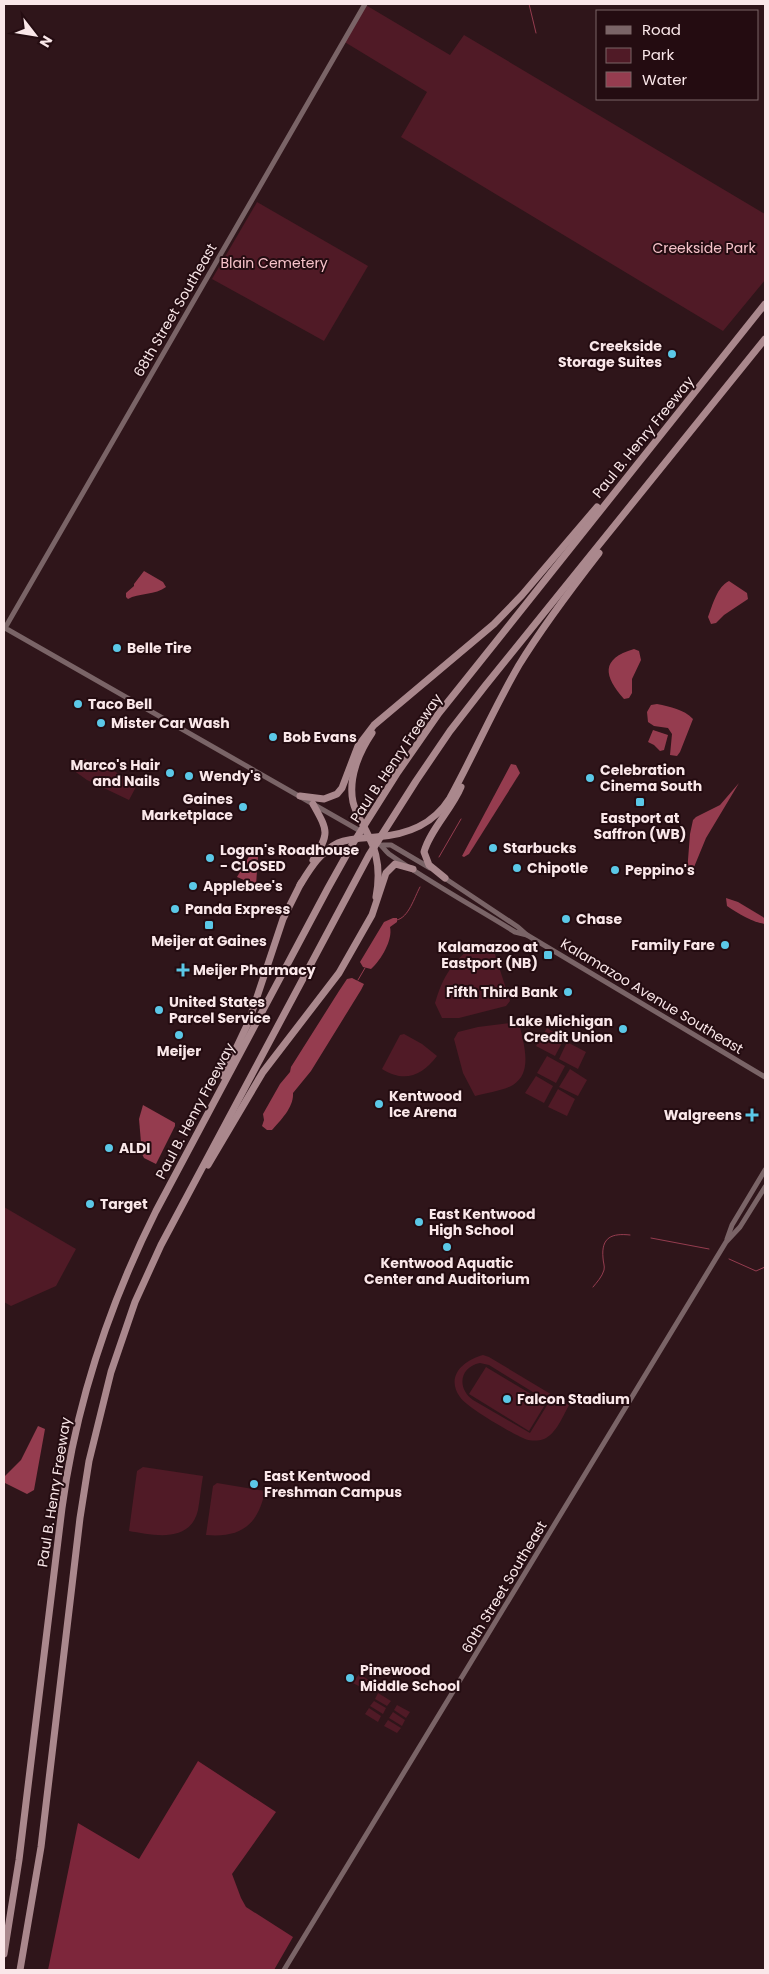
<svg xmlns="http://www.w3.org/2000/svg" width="769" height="1974" font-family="Poppins,sans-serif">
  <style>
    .green { fill: #501a26; fill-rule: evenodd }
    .forest { fill: #7d263b }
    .water { fill: #953c4f }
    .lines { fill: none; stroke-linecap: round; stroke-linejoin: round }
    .stream { stroke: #953c4f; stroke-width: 1 }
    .secondary { stroke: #7a6467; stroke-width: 5 }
    .motorway { stroke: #aa888d; stroke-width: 7 }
    .poi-dot { fill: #5bc8e7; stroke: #240c11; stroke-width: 2 }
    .labels { text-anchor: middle; stroke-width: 4; stroke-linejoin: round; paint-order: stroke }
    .park-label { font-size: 14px; fill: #f7c3ca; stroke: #240c11 }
    .street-label { font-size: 14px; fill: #fae7e9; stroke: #240c11 }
    .poi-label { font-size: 14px; font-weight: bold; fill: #fae7e9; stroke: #240c11; text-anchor: start }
  </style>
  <rect width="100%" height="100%" fill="#2f151a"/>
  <g class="green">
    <path d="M 364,4 L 450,55 L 464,35 L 765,214 L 765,280 L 723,331 L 401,137 L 427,92 L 343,41 Z"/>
    <path d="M 257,202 L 368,266 L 324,341 L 212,279 Z"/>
    <path d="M 85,759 L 103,770 L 106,766 L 137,785 L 129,800 L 87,780 L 73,770 Z"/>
    <path d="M 475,944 L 492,945 L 510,1001 L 506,1006 L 459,1018 L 442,1018 L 435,1003 C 443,975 453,962 475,944 Z"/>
    <path d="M 519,1022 C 523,1042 534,1072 513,1085 C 503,1091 486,1093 475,1096 L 463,1073 L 454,1039 L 458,1032 L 478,1027 Z"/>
    <path d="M 547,1028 L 564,1039 L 555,1056 L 536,1046 Z"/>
    <path d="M 404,1034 L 422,1044 L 437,1056 C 422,1076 404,1083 382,1069 L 400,1035 Z"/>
    <path d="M 567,1042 L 586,1052 L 578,1069 L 559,1059 Z"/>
    <path d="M 547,1056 L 565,1066 L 556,1083 L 537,1073 Z"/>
    <path d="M 570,1069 L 587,1080 L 578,1096 L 559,1087 Z"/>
    <path d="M 536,1076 L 553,1086 L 544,1103 L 525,1093 Z"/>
    <path d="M 558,1089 L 575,1099 L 567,1116 L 548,1107 Z"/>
    <path d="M 4,1207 L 76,1249 L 56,1286 L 11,1306 L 4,1302 Z"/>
    <path d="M 483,1355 L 489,1357 L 569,1405 C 563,1416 556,1434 544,1439 C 538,1441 531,1441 525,1439 C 513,1434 466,1407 460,1397 C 445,1376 464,1360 483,1355 ZM 480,1363 L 489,1365 L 549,1402 L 530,1433 L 473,1400 C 457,1389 459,1367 480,1363 Z"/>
    <path d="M 486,1367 L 546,1403 L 529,1431 L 469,1394 Z"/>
    <path d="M 143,1467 L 203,1476 C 201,1487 200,1499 198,1510 C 190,1544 153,1535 129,1531 L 137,1471 Z"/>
    <path d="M 217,1483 L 265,1491 C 258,1525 241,1538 206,1535 L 213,1486 Z"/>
    <path d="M 359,1674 L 374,1683 L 368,1691 L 353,1683 Z"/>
    <path d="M 378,1693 L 391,1701 L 387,1706 L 375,1699 Z"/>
    <path d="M 374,1701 L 386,1708 L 383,1714 L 370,1706 Z"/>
    <path d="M 397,1705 L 410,1712 L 406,1718 L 394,1710 Z"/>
    <path d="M 369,1708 L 381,1716 L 378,1722 L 365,1714 Z"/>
    <path d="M 393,1712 L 405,1720 L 402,1726 L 389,1718 Z"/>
    <path d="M 388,1720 L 401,1728 L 397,1733 L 384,1726 Z"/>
  </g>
  <path class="forest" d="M 198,1761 L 276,1812 L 232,1874 L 241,1898 L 246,1907 L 293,1937 L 274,1970 L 48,1970 L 78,1823 L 139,1859 Z"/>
  <g class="water">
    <path d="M 144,571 L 163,582 L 166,587 C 156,595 138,593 128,599 L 126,597 L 126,593 L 134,586 L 134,584 Z"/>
    <path d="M 729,581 L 747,593 L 748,599 L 724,615 L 716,623 L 711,624 L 708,617 C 713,604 717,587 729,581 Z"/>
    <path d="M 634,649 L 639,651 L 641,660 L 632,679 L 632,693 L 629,698 L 624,699 C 604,676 600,659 634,649 Z"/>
    <path d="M 657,704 C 671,707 683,709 693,719 L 680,752 L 677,756 L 670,755 L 672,734 L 668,728 L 654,726 L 648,722 L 647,712 L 651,705 Z"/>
    <path d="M 653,730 L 668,735 L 664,750 L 660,751 L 654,745 L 648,742 Z"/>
    <path d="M 511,764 L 516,765 L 520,773 L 469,854 L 464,857 L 462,856 Z"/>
    <path d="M 739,783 L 706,838 L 692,872 L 687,873 L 690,834 L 693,820 L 696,817 L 720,805 Z"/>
    <path d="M 251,853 L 258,857 L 256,885 L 237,877 Z"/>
    <path d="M 726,898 L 738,902 L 763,917 L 765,919 L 765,924 C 752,922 739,914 727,906 Z"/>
    <path d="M 393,918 L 397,918 L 397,922 L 390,927 C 393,940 381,960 371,969 L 363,967 L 360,962 L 384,922 Z"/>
    <path d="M 352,978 L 364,984 L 361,990 L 311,1071 L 293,1093 C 294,1107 281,1120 272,1130 L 267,1130 L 262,1126 L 264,1120 L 263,1114 L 280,1084 L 290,1072 L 291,1067 L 339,991 L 347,979 Z"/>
    <path d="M 143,1105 L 175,1123 L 175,1126 L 156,1164 L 144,1158 L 142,1154 L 139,1119 Z"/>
    <path d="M 38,1426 L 45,1429 L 34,1490 L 27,1494 L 5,1483 L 5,1476 L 21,1460 Z"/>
  </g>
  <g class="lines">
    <g class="stream">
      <path d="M 529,4 L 536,33"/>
      <path d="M 439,857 L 461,819"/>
      <path d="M 397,920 C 409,917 414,898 420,887"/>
      <path d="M 358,980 L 365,968"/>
      <path d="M 651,1238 L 709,1249"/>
      <path d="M 729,1259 L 756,1271 L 765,1267"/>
      <path d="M 593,1287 C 597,1282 602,1277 604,1270 C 605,1266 603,1262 603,1258 C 601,1237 612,1233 630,1235"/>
    </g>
    <g class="secondary">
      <path d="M 362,832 L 5,628 L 365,4"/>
      <path d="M 376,841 C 382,845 384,850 389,854 C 429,882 473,906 515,932 L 527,935"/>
      <path d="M 383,845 L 391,845 L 430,868"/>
      <path d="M 443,877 L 518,927 L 527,935 L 765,1077"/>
      <path d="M 727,1239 L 732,1225 L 765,1170"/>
      <path d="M 284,1970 L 726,1242 L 740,1227 L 765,1187"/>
    </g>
    <g class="motorway">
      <path d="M 372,733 C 359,752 348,778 353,802 C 356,815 364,825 369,837 C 379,856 380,876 376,897"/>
      <path d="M 300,796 L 324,799 L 337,794 L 342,788 L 358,746 L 374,725 L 494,624 L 522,595 L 597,507"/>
      <path d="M 313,860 C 330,833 328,831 313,804"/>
      <path d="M 445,878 L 429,865 L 424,852 C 430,830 452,809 461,787"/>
      <path d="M 300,885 C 310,869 320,852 338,843 C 349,838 363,838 376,837 C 407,835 433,825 450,798 C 474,754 494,708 519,665 C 543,626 571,589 599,553"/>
      <path d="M 223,1076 L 249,1021 L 283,919 L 301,883"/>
      <path d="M 208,1165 L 263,1072 L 339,973 L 372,915 L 386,873 L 395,864 L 413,869"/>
      <path d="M 4,1954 L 19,1860 L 62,1508 C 76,1403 109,1305 156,1211 L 328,888 L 352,845 L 398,772 L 439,713 L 475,668 L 765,304"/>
      <path d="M 20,1970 L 41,1847 L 80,1518 L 89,1461 L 111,1372 L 135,1302 L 161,1245 L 369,855 L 416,781 L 450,731 L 485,686 L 765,339"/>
    </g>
  </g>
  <g class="poi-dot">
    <circle cx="672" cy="354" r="5"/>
    <circle cx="117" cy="648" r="5"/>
    <circle cx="78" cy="704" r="5"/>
    <circle cx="101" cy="723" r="5"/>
    <circle cx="273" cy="737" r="5"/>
    <circle cx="170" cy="773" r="5"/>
    <circle cx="189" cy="776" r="5"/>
    <circle cx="590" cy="778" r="5"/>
    <rect x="635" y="797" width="10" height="10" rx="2.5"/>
    <circle cx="243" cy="807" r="5"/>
    <circle cx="493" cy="848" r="5"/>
    <circle cx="210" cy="858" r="5"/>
    <circle cx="517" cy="868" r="5"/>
    <circle cx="615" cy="870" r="5"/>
    <circle cx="193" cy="886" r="5"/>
    <circle cx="175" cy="909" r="5"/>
    <circle cx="566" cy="919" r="5"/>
    <rect x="204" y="920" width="10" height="10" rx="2.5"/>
    <circle cx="725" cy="945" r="5"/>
    <rect x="543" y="950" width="10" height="10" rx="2.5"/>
    <path d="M180.5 962.5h5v5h5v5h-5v5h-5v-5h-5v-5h5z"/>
    <circle cx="568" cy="992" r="5"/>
    <circle cx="159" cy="1010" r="5"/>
    <circle cx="623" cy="1029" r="5"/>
    <circle cx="179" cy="1035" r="5"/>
    <circle cx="379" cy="1104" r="5"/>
    <path d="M749.5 1107.5h5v5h5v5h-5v5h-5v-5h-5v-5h5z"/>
    <circle cx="109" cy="1148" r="5"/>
    <circle cx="90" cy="1204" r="5"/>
    <circle cx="419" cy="1222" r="5"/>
    <circle cx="447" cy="1247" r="5"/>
    <circle cx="507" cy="1399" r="5"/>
    <circle cx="254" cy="1484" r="5"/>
    <circle cx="350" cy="1678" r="5"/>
  </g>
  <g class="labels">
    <g class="park-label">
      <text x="704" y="253">Creekside Park</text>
      <text x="274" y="268">Blain Cemetery</text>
    </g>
    <g class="street-label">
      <text transform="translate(175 310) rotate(-60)" y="5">68th Street Southeast</text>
      <text transform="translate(643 437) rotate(-51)" y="5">Paul B. Henry Freeway</text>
      <text transform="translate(396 758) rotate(-56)" y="5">Paul B. Henry Freeway</text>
      <text transform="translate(652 996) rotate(31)" y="5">Kalamazoo Avenue Southeast</text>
      <text transform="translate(195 1111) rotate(-62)" y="5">Paul B. Henry Freeway</text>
      <text transform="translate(54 1492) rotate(-81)" y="5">Paul B. Henry Freeway</text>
      <text transform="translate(504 1587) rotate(-59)" y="5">60th Street Southeast</text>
    </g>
    <g class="poi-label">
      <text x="662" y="351" text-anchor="end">Creekside<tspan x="662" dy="16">Storage Suites</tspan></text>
      <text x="127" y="653">Belle Tire</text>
      <text x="88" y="709">Taco Bell</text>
      <text x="111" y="728">Mister Car Wash</text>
      <text x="283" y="742">Bob Evans</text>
      <text x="160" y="770" text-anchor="end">Marco's Hair<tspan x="160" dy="16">and Nails</tspan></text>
      <text x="600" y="775">Celebration<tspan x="600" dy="16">Cinema South</tspan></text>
      <text x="199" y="781">Wendy's</text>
      <text x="233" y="804" text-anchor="end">Gaines<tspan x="233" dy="16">Marketplace</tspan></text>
      <text x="640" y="823" text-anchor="middle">Eastport at<tspan x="640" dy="16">Saffron (WB)</tspan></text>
      <text x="503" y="853">Starbucks</text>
      <text x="220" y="855">Logan's Roadhouse<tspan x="220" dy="16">- CLOSED</tspan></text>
      <text x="527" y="873">Chipotle</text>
      <text x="625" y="875">Peppino's</text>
      <text x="203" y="891">Applebee's</text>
      <text x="185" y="914">Panda Express</text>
      <text x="576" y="924">Chase</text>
      <text x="209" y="946" text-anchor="middle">Meijer at Gaines</text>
      <text x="715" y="950" text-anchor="end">Family Fare</text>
      <text x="538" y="952" text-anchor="end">Kalamazoo at<tspan x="538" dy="16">Eastport (NB)</tspan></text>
      <text x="193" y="975">Meijer Pharmacy</text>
      <text x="558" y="997" text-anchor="end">Fifth Third Bank</text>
      <text x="169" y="1007">United States<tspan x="169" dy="16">Parcel Service</tspan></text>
      <text x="613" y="1026" text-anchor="end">Lake Michigan<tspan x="613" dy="16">Credit Union</tspan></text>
      <text x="179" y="1056" text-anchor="middle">Meijer</text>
      <text x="389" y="1101">Kentwood<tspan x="389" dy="16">Ice Arena</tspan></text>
      <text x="742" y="1120" text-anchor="end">Walgreens</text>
      <text x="119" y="1153">ALDI</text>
      <text x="100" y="1209">Target</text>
      <text x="429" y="1219">East Kentwood<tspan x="429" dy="16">High School</tspan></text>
      <text x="447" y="1268" text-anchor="middle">Kentwood Aquatic<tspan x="447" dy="16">Center and Auditorium</tspan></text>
      <text x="517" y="1404">Falcon Stadium</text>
      <text x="264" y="1481">East Kentwood<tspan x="264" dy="16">Freshman Campus</tspan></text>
      <text x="360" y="1675">Pinewood<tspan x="360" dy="16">Middle School</tspan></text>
    </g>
  </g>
  <rect width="769" height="1974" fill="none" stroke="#fae7e9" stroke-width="10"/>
  <rect x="596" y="10" width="162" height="90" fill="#240c11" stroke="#7a6467"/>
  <rect x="606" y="26" width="25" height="8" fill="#7a6467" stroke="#7a6467"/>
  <text x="642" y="35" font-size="15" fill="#fae7e9">Road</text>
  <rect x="606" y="48" width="25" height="15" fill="#501a26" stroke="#7a6467"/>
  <text x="642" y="60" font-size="15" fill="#fae7e9">Park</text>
  <rect x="606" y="72" width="25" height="15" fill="#953c4f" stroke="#7a6467"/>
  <text x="642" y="85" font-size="15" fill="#fae7e9">Water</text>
  <g transform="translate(35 35) rotate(121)" stroke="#240c11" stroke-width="4" paint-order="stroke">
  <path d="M0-4L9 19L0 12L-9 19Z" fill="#fae7e9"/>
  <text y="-8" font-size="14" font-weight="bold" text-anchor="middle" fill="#fae7e9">N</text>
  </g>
</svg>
